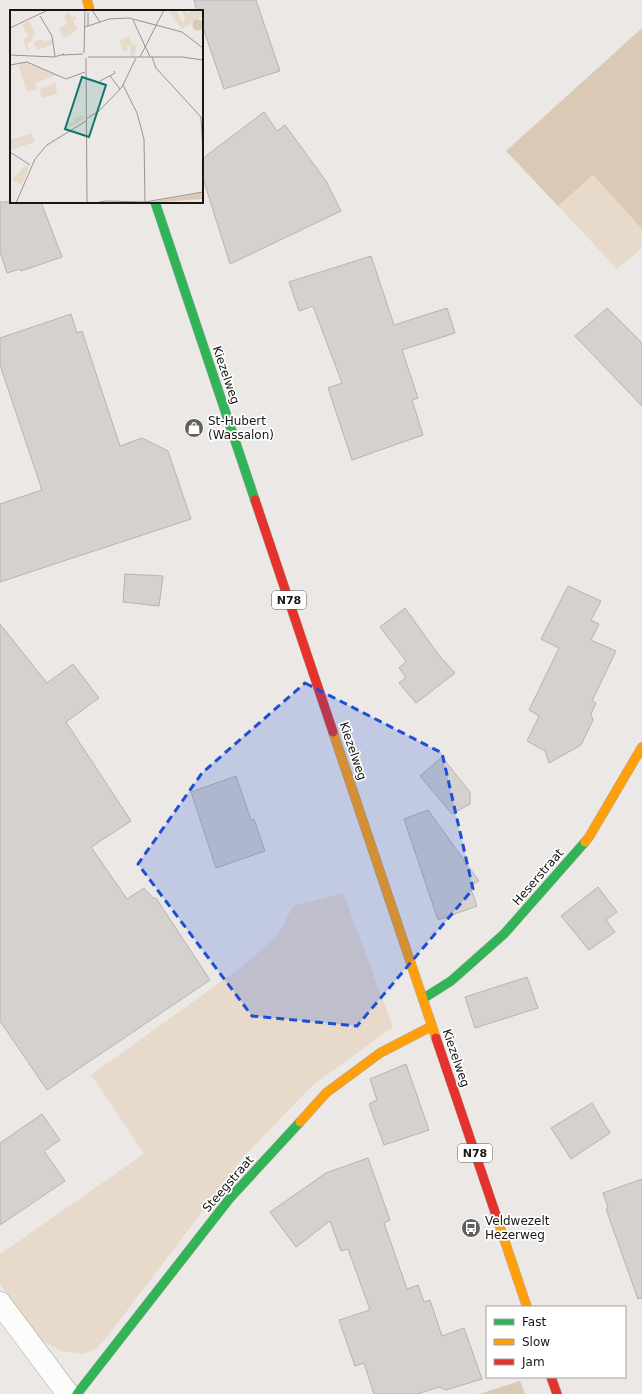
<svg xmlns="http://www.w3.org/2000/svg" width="642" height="1394" font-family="'DejaVu Sans',sans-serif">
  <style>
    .green { fill: #e7dacb }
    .forest { fill: #dacab5 }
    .building { fill: #d4d1cf; stroke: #b6b4b1 }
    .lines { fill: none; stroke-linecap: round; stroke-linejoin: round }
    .street-casing { stroke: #acaaa7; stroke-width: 23 }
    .fast-casing { stroke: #acaaa7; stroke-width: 10 }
    .slow-casing { stroke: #acaaa7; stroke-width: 10 }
    .jam-casing { stroke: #acaaa7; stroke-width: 10 }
    .street { stroke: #fcfcfb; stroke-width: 22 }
    .fast { stroke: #30b455; stroke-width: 9 }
    .slow { stroke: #ff9f0a; stroke-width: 9 }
    .jam { stroke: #e5322d; stroke-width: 9 }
    .marked { fill: #1d4ed8; fill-opacity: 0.2; stroke: #1d4ed8; stroke-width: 3; stroke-dasharray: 8 5; stroke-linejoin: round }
    .labels { text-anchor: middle; stroke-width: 3.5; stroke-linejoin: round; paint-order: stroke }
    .shield { fill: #fff; stroke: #5d5d5b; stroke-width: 1 }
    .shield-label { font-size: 11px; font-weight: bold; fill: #181715 }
    .street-label { font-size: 12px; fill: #181715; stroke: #fff }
    .poi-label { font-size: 12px; fill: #181715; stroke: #fff; text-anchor: start }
    .inset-road { fill: none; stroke: #979492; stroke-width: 1 }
    .view { fill: #0f766e; fill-opacity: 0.15; stroke: #0f766e; stroke-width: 2 }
    .inset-edge { fill: none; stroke: #181715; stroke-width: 2 }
  </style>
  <rect width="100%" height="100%" fill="#ebe8e5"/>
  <g class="green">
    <path d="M 593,175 L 642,229 L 642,248 L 617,269 L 558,206 Z"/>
    <path d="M 343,893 L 393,1027 L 313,1085 L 245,1155 L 107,1337 L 96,1349 L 83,1354 L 61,1351 L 39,1339 L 0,1284 L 0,1254 L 144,1154 L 91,1075 L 243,966 L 278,935 L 293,906 Z"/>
  </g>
  <g class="forest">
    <path d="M 642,28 L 642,229 L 593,175 L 558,206 L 506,151 Z"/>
    <path d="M 520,1381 L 525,1394 L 479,1394 Z"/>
  </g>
  <g class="building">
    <path d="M 194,0 L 256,0 L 280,71 L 224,89 L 202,25 L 202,11 L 197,11 Z"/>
    <path d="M 264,112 L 277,131 L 285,125 L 326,181 L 341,211 L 230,264 L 202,175 L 202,159 Z"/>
    <path d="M 0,202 L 41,202 L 62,257 L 21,271 L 20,269 L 7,273 L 0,252 Z"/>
    <path d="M 371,256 L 394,325 L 447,308 L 455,333 L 402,350 L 418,398 L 412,400 L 423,435 L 352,460 L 328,388 L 342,383 L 313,306 L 299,311 L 289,282 Z"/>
    <path d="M 607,308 L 642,343 L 642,406 L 575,336 Z"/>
    <path d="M 71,314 L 77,333 L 82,331 L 120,446 L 142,438 L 168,451 L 191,519 L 0,582 L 0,504 L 42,490 L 0,365 L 0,338 Z"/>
    <path d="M 125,574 L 163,576 L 159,606 L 123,602 Z"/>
    <path d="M 568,586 L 601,601 L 591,620 L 599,624 L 591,640 L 616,651 L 592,701 L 596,703 L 591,714 L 593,720 L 581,745 L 549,763 L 545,751 L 527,741 L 539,716 L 529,710 L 559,648 L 541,639 Z"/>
    <path d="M 405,608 L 438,654 L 455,673 L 416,703 L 399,683 L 406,677 L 399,668 L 406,661 L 380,627 Z"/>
    <path d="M 0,624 L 47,683 L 73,664 L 99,698 L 66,722 L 131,821 L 91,847 L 127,899 L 144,888 L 153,898 L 156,898 L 210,980 L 47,1090 L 0,1021 Z"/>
    <path d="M 442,757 L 470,792 L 470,804 L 452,814 L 420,776 Z"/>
    <path d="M 236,776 L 251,820 L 254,819 L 265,851 L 216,868 L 191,792 Z"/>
    <path d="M 428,810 L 479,881 L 470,886 L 477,906 L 438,920 L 404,819 Z"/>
    <path d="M 598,887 L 617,912 L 606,920 L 615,932 L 589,950 L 561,916 Z"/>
    <path d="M 527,977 L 538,1008 L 475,1028 L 465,997 Z"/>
    <path d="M 406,1064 L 429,1130 L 384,1145 L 369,1104 L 377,1100 L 370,1079 Z"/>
    <path d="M 592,1103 L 610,1133 L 571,1159 L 551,1128 Z"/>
    <path d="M 42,1114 L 60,1140 L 44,1151 L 65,1181 L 0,1225 L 0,1143 Z"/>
    <path d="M 368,1158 L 390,1220 L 384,1223 L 407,1289 L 418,1285 L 424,1302 L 430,1300 L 442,1336 L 464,1328 L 482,1379 L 446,1390 L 439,1387 L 417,1394 L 374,1394 L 364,1363 L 355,1366 L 339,1320 L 370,1310 L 348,1249 L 341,1251 L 330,1221 L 296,1247 L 270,1212 L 326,1173 Z"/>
    <path d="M 642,1179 L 642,1298 L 638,1299 L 606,1209 L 608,1208 L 603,1193 Z"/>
  </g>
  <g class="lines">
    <g class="street-casing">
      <path id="street" d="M 0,1303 L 68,1394"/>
    </g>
    <g class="fast-casing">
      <g id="fast">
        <path d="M 155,202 L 255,500"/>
        <path d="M 424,998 L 451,981 L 504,934 L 585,842"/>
        <path d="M 77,1394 L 230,1198 L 300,1122"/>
      </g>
    </g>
    <g class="slow-casing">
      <g id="slow">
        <path d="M 87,0 L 90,11"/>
        <path d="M 333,732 L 436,1038"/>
        <path d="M 585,842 L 589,837 L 642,747"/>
        <path d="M 300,1122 L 326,1093 L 380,1053 L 432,1026"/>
        <path d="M 497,1218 L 527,1307"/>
      </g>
    </g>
    <g class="jam-casing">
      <g id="jam">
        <path d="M 255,500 L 333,732"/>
        <path d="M 436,1038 L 497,1218"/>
        <path d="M 551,1377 L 557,1394"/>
      </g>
    </g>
    <use href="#street" class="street"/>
    <use href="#fast" class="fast"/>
    <use href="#slow" class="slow"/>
    <use href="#jam" class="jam"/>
  </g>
  <path class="marked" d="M 305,683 L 442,753 L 473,889 L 357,1026 L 252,1016 L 138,864 L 202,773 Z"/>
  <defs>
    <g id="shop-disc" transform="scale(1)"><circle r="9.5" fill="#62605e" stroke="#fff"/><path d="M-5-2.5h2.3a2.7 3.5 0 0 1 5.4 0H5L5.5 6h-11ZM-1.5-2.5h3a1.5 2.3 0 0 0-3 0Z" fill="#fff"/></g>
    <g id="bus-disc" transform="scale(1)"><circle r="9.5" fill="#62605e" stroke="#fff"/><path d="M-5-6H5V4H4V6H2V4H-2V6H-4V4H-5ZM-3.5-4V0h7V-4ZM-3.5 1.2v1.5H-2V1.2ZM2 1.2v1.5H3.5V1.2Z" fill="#fff"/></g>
  </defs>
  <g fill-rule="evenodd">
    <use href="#shop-disc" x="194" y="428"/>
    <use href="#bus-disc" x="471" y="1228"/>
  </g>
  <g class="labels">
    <g class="shield">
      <rect x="272" y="591" width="34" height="18" rx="3"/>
      <rect x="458" y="1144" width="34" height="18" rx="3"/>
    </g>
    <g class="shield-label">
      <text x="289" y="604">N78</text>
      <text x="475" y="1157">N78</text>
    </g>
    <g class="street-label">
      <text transform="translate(226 375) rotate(71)" y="4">Kiezelweg</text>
      <text transform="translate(353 751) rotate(71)" y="4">Kiezelweg</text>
      <text transform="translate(538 877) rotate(-49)" y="4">Heserstraat</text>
      <text transform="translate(456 1058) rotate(71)" y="4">Kiezelweg</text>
      <text transform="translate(228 1184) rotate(-49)" y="4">Steegstraat</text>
    </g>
    <g class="poi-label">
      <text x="208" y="425">St-Hubert<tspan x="208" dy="14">(Wassalon)</tspan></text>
      <text x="485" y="1225">Veldwezelt<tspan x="485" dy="14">Hezerweg</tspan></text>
    </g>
  </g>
  <g transform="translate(10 10)">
    <rect width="193" height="193" fill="#ebe8e5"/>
    <path d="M 166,0 L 173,13 L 175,7 L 171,0 L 176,0 L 178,4 L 181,0 L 193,0 L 193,6 L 172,19 L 159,2 ZM 58,2 L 62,8 L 65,6 L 67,9 L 63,11 L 68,20 L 54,28 L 49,19 L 57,14 L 54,8 ZM 20,11 L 25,25 L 22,26 L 23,30 L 17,33 L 19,42 L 17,42 L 13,29 L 18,27 L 12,14 ZM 119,26 L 122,34 L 127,35 L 124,47 L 121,47 L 120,35 L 117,36 L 118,40 L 114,42 L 109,31 ZM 32,29 L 34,32 L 42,29 L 43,34 L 27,40 L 24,32 ZM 8,53 L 17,53 L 47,65 L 25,73 L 27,79 L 17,82 ZM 46,73 L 47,84 L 32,88 L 29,79 ZM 74,105 L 74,110 L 57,118 L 56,114 L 63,112 L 63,108 ZM 22,123 L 25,132 L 0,140 L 0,130 ZM 17,154 L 19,157 L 12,175 L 2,170 L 0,172 Z" fill="#e7dacb"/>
    <path d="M182.5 15a5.5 5.5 0 1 1 11 0a5.5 5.5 0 1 1-11 0ZM 191,183 L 193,189 L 138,193 L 151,190 Z" fill="#dacab5"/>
    <path class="inset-road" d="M 82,0 L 90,12M 78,2 L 78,16M 30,6 L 42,26 L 45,46M 123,10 L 140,47M 75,17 L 99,9 L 119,8 L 172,22 L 193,38M 0,18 L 38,0M 74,43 L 75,0M 0,45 L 44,47 L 54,44M 52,45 L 73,44M 78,47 L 172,47 L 193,50M 130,47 L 154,0M 142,47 L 146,58 L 191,107 L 193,142M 76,48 L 77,193M 0,55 L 17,52 L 56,69 L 75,62M 100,66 L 110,79M 90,71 L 105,63 L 104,61M 113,75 L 127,103 L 134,129 L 135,192M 76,109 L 89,101 L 112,77 L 126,48M 0,142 L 20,155M 6,193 L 25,149 L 37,135 L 76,111M 85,193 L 96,191 L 135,192 L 193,182"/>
    <path class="view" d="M 72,67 L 96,75 L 79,127 L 55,119 Z"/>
    <rect width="193" height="193" class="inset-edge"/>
  </g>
  <rect x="486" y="1306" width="140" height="72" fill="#ffffff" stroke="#a3a2a1"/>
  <rect x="494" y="1319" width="20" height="6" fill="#30b455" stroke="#a3a2a1"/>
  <text x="522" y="1326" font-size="12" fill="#181715">Fast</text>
  <rect x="494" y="1339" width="20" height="6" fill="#ff9f0a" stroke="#a3a2a1"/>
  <text x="522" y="1346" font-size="12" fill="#181715">Slow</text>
  <rect x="494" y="1359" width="20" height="6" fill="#e5322d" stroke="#a3a2a1"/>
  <text x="522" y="1366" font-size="12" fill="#181715">Jam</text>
</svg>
